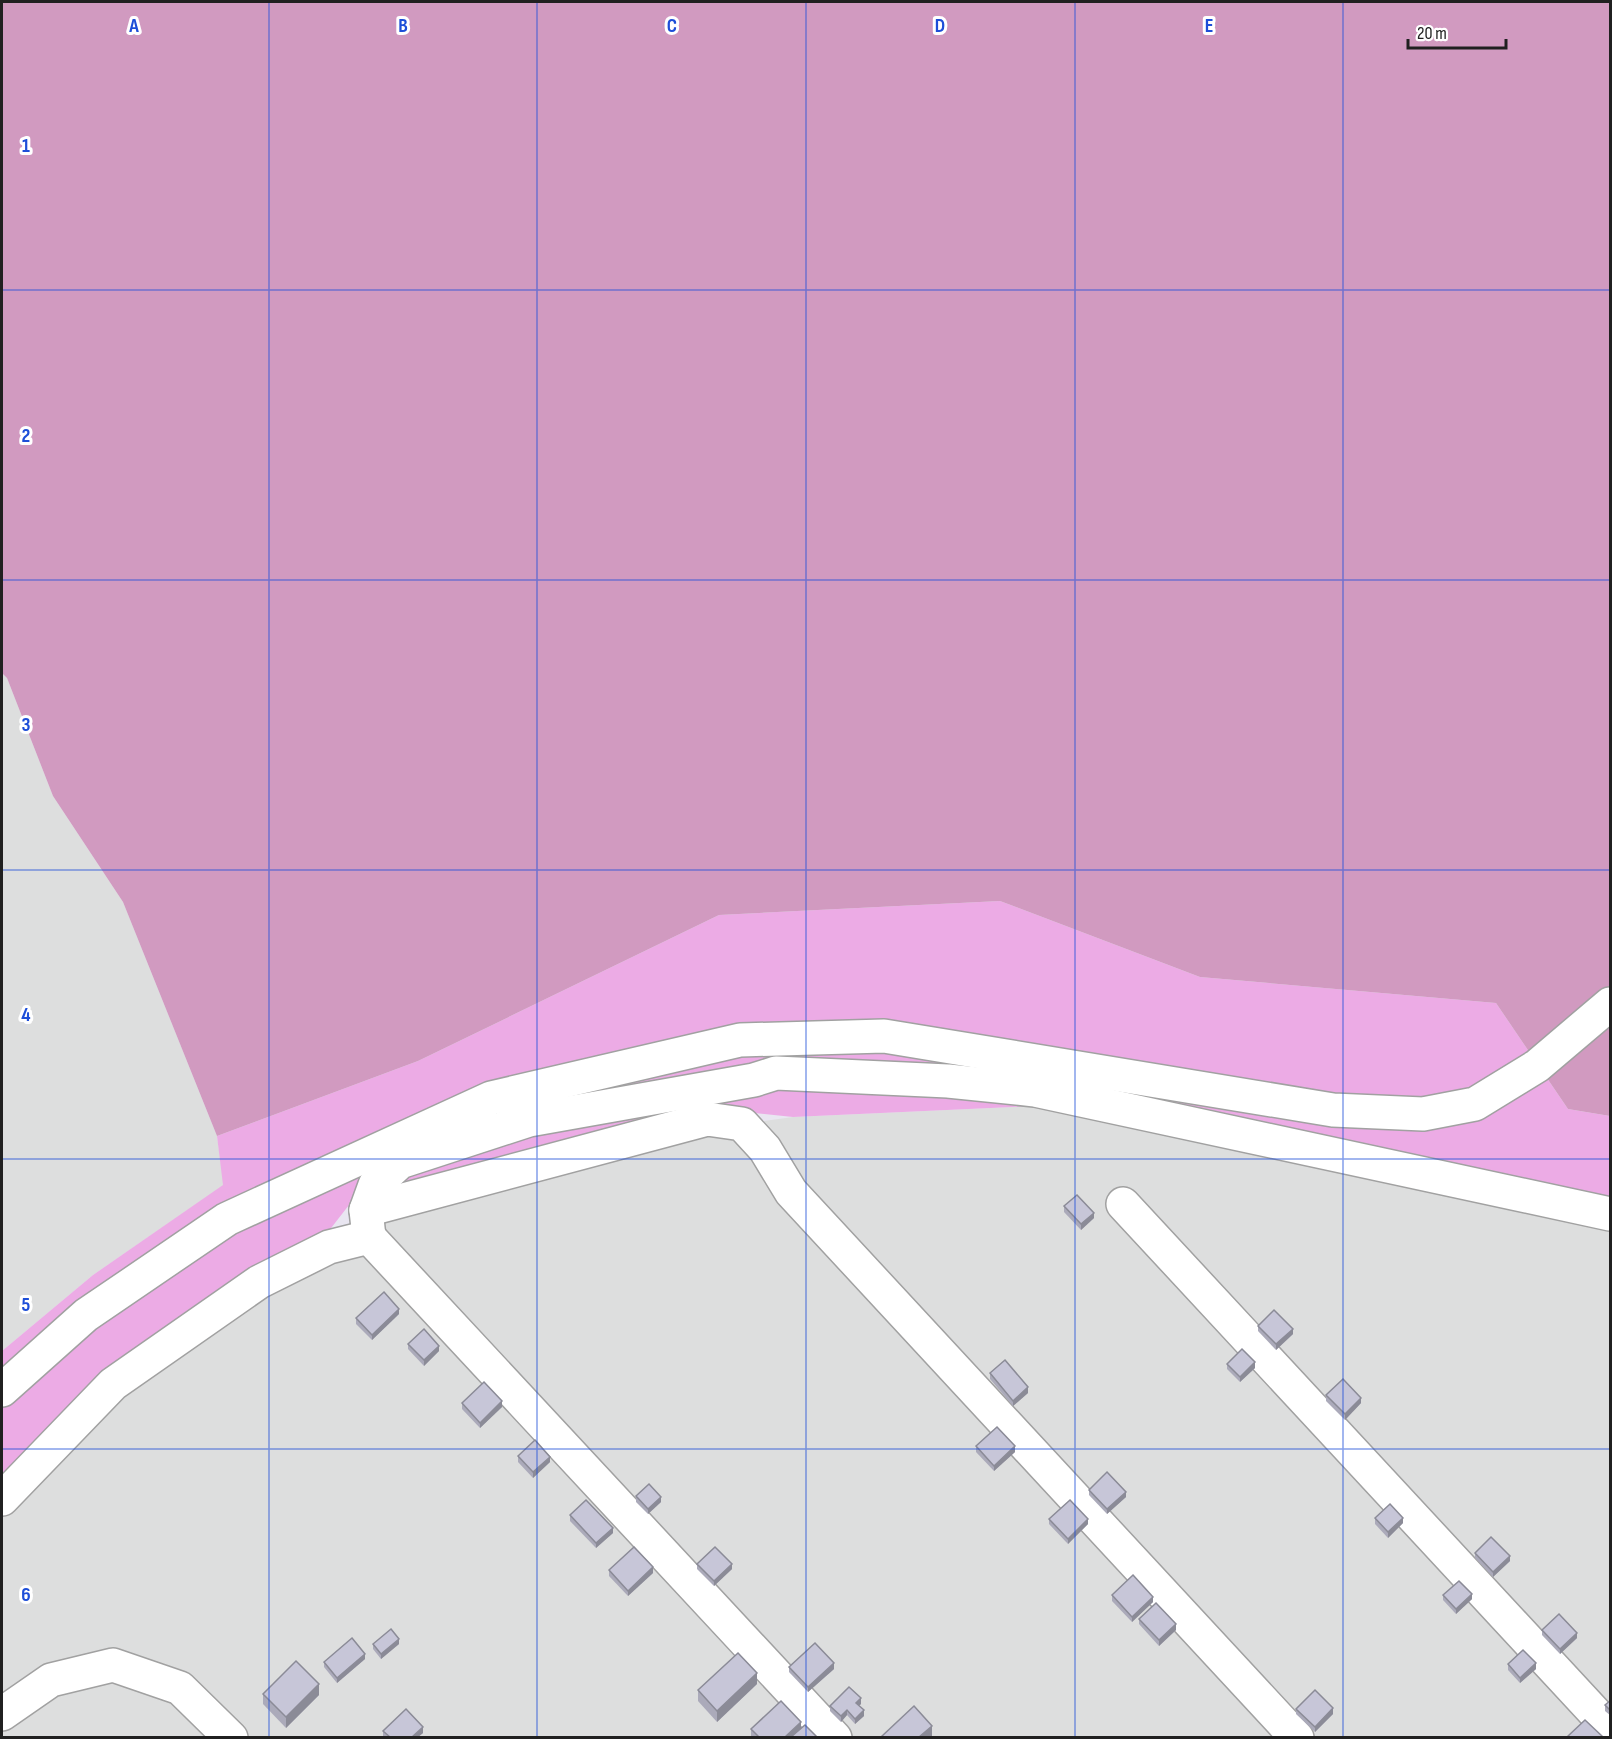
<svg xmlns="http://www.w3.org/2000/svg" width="1612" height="1739" font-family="'Sofia Sans Condensed',sans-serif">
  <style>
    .residential { fill: #dddede }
    .grass { fill: #ecabe5 }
    .forest { fill: #d19ac0 }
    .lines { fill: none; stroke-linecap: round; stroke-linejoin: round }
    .minor-casing { stroke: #a1a1a1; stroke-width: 36 }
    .minor { stroke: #fff; stroke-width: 33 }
    .wall { fill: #abaaba }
    .shaded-wall { fill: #8b8b97 }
    .building { fill: #c7c6d8; stroke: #8b8b97; stroke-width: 1.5 }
    .grid { fill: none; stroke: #1d4ed8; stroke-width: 1.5; stroke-opacity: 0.55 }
    .grid-label { font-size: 20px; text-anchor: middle; font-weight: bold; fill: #1d4ed8; stroke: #fff; stroke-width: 6; stroke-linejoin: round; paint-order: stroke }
  </style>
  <rect width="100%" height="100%" fill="#e9e6f1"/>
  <g class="residential">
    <path d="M 2,673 L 7,678 L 53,796 L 123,902 L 217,1136 L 224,1185 L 93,1275 L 2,1351 Z"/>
    <path d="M 1034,1106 L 1610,1223 L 1610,1737 L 2,1737 L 2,1511 L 120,1390 L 380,1219 L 703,1129 L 793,1117 Z"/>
  </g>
  <path class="grass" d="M 1000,901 L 1200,977 L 1496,1003 L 1568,1109 L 1610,1116 L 1610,1223 L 1034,1106 L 793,1117 L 707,1108 L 349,1205 L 328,1232 L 2,1478 L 2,1351 L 93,1275 L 223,1185 L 217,1136 L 418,1061 L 719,915 Z"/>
  <path class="forest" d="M 2,2 L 1610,2 L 1610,1116 L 1568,1109 L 1496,1003 L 1200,977 L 1000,901 L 719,915 L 418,1061 L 217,1136 L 123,902 L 53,796 L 7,678 L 2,673 Z"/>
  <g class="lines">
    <g class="minor-casing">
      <g id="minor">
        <path d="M 1123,1204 L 1610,1729"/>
        <path d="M 366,1210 L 707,1119 L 742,1124 L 765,1149 L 791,1192 L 1297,1738"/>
        <path d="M 369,1237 L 366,1210 L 375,1185 L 400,1162 L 529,1120 L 754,1080 L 776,1073 L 948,1081 L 1035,1090 L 1610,1214"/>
        <path d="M 2,1390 L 86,1315 L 227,1219 L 491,1098 L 740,1040 L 884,1036 L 1333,1110 L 1423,1114 L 1475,1104 L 1537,1066 L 1610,1004"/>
        <path d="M 2,1499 L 113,1384 L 259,1282 L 329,1247 L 369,1237 L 835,1738"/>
        <path d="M 2,1714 L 51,1680 L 113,1665 L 180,1688 L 231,1738"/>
      </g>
    </g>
    <use href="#minor" class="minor"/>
  </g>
  <g class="wall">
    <path d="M 1064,1206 L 1094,1218 L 1081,1230 L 1064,1212 Z"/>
    <path d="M 399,1314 L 372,1340 L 356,1324 L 356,1318 Z"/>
    <path d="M 1258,1326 L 1293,1334 L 1276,1350 L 1258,1331 Z"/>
    <path d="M 408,1344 L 439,1351 L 424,1366 L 408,1349 Z"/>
    <path d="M 1227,1364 L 1255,1368 L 1240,1382 L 1227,1369 Z"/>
    <path d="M 990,1373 L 1028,1393 L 1013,1406 L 990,1379 Z"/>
    <path d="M 1326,1395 L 1361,1403 L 1345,1420 L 1326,1401 Z"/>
    <path d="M 462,1403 L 502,1407 L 480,1428 L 462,1409 Z"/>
    <path d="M 976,1446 L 1015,1452 L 994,1471 L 976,1452 Z"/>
    <path d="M 518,1456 L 550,1462 L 533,1478 L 518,1462 Z"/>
    <path d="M 1089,1490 L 1126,1497 L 1107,1514 L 1089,1495 Z"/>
    <path d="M 636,1496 L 661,1502 L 648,1514 L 636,1502 Z"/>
    <path d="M 570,1515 L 613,1533 L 596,1548 L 570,1521 Z"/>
    <path d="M 1375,1518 L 1403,1523 L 1388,1538 L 1375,1524 Z"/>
    <path d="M 1049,1519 L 1088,1524 L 1068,1544 L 1049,1524 Z"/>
    <path d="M 1475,1553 L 1510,1561 L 1493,1577 L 1475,1558 Z"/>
    <path d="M 697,1564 L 732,1569 L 714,1586 L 697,1569 Z"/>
    <path d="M 609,1570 L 653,1573 L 628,1596 L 609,1576 Z"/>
    <path d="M 1112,1595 L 1153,1602 L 1132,1622 L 1112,1601 Z"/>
    <path d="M 1443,1595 L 1472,1599 L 1456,1614 L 1443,1600 Z"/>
    <path d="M 1139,1619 L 1176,1630 L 1159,1646 L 1139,1624 Z"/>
    <path d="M 1542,1630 L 1577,1638 L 1560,1654 L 1542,1635 Z"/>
    <path d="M 373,1644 L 399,1644 L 381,1659 L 373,1649 Z"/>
    <path d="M 365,1659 L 337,1683 L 324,1667 L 324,1662 Z"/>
    <path d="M 1508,1664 L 1536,1669 L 1520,1683 L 1508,1670 Z"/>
    <path d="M 789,1667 L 834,1669 L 808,1692 L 789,1672 Z"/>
    <path d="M 757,1684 L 717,1722 L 698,1701 L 698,1690 Z"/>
    <path d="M 263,1694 L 319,1695 L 286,1728 L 263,1704 Z"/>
    <path d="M 1611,1700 L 1611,1716 L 1605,1711 L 1605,1705 Z"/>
    <path d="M 861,1704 L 859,1706 L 864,1716 L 855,1724 L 847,1715 L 841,1722 L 830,1711 L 830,1706 Z"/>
    <path d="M 1296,1709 L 1333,1714 L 1315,1732 L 1296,1714 Z"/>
    <path d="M 801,1728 L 817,1737 L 751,1737 L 751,1729 Z"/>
    <path d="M 383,1731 L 423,1733 L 418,1737 L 384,1737 L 383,1736 Z"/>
  </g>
  <g class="shaded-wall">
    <path d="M 1094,1213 L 1094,1218 L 1081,1230 L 1081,1224 Z"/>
    <path d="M 399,1309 L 399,1314 L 372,1340 L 372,1335 Z"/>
    <path d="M 1293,1329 L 1293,1334 L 1276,1350 L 1276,1344 Z"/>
    <path d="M 439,1346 L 439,1351 L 424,1366 L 424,1360 Z"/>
    <path d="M 1255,1362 L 1255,1368 L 1240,1382 L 1240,1377 Z"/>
    <path d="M 1028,1387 L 1028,1393 L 1013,1406 L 1013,1401 Z"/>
    <path d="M 1361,1398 L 1361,1403 L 1345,1420 L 1345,1414 Z"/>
    <path d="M 502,1401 L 502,1407 L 480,1428 L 480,1423 Z"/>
    <path d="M 1015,1446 L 1015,1452 L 994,1471 L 994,1466 Z"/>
    <path d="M 550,1457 L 550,1462 L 533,1478 L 533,1472 Z"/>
    <path d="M 1126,1492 L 1126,1497 L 1107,1514 L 1107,1509 Z"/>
    <path d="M 661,1497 L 661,1502 L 648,1514 L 648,1509 Z"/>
    <path d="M 1403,1518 L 1403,1523 L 1388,1538 L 1388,1532 Z"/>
    <path d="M 1088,1519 L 1088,1524 L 1068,1544 L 1068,1539 Z"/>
    <path d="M 613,1528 L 613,1533 L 596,1548 L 596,1543 Z"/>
    <path d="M 1510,1556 L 1510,1561 L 1493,1577 L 1493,1572 Z"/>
    <path d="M 732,1564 L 732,1569 L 714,1586 L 714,1581 Z"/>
    <path d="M 653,1567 L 653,1573 L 628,1596 L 628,1591 Z"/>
    <path d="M 1472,1594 L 1472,1599 L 1456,1614 L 1456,1609 Z"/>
    <path d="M 1153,1597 L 1153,1602 L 1132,1622 L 1132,1617 Z"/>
    <path d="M 1176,1624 L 1176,1630 L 1159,1646 L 1159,1640 Z"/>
    <path d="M 1577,1633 L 1577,1638 L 1560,1654 L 1560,1649 Z"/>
    <path d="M 399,1639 L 399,1644 L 381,1659 L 381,1654 Z"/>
    <path d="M 365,1654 L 365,1659 L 337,1683 L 337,1678 Z"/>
    <path d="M 834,1663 L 834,1669 L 808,1692 L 808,1687 Z"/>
    <path d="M 1536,1663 L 1536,1669 L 1520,1683 L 1520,1678 Z"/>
    <path d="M 757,1673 L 757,1684 L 717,1722 L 717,1711 Z"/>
    <path d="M 319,1684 L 319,1695 L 286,1728 L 286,1717 Z"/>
    <path d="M 861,1698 L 861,1704 L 856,1708 L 856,1703 Z"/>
    <path d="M 1333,1708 L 1333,1714 L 1315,1732 L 1315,1727 Z"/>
    <path d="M 847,1710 L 847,1715 L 841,1722 L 841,1716 Z"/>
    <path d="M 864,1710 L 864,1716 L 855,1724 L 855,1719 Z"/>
    <path d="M 801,1722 L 801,1733 L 797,1737 L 785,1737 Z"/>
    <path d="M 932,1726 L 932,1736 L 931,1737 L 919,1737 Z"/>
    <path d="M 423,1727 L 423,1733 L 418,1737 L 412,1737 Z"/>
  </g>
  <g class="building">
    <path d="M 1077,1195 L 1094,1213 L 1081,1224 L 1064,1206 Z"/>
    <path d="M 384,1292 L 399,1309 L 372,1335 L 356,1318 Z"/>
    <path d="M 1274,1310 L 1293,1329 L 1276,1344 L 1258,1326 Z"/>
    <path d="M 424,1329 L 439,1346 L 424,1360 L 408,1344 Z"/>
    <path d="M 1242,1349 L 1255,1362 L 1240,1377 L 1227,1364 Z"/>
    <path d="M 1005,1360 L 1028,1387 L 1013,1401 L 990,1373 Z"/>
    <path d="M 1343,1379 L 1361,1398 L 1345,1414 L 1326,1395 Z"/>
    <path d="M 484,1382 L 502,1401 L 480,1423 L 462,1403 Z"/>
    <path d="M 997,1427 L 1015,1446 L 994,1466 L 976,1446 Z"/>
    <path d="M 535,1440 L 550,1457 L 533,1472 L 518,1456 Z"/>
    <path d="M 1107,1472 L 1126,1492 L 1107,1509 L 1089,1490 Z"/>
    <path d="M 649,1484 L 661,1497 L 648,1509 L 636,1496 Z"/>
    <path d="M 586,1500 L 613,1528 L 596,1543 L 570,1515 Z"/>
    <path d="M 1070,1500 L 1088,1519 L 1068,1539 L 1049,1519 Z"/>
    <path d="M 1390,1504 L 1403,1518 L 1388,1532 L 1375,1518 Z"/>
    <path d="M 1491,1537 L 1510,1556 L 1493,1572 L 1475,1553 Z"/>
    <path d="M 634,1547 L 653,1567 L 628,1591 L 609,1570 Z"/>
    <path d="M 715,1547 L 732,1564 L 714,1581 L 697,1564 Z"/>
    <path d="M 1133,1575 L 1153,1597 L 1132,1617 L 1112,1595 Z"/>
    <path d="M 1459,1581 L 1472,1594 L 1456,1609 L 1443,1595 Z"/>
    <path d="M 1156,1603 L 1176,1624 L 1159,1640 L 1139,1619 Z"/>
    <path d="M 1559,1614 L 1577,1633 L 1560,1649 L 1542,1630 Z"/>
    <path d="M 391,1629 L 399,1639 L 381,1654 L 373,1644 Z"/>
    <path d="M 352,1638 L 365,1654 L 337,1678 L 324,1662 Z"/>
    <path d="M 815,1643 L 834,1663 L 808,1687 L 789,1667 Z"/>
    <path d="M 1523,1650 L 1536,1663 L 1520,1678 L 1508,1664 Z"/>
    <path d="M 738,1653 L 757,1673 L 717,1711 L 698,1690 Z"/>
    <path d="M 296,1661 L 319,1684 L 286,1717 L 263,1694 Z"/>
    <path d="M 849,1687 L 861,1698 L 856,1703 L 864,1710 L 855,1719 L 847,1710 L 841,1716 L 830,1706 Z"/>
    <path d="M 1315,1690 L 1333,1708 L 1315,1727 L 1296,1709 Z"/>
    <path d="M 1611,1700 L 1611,1711 L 1605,1705 Z"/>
    <path d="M 781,1701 L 801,1722 L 785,1737 L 759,1737 L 751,1729 Z"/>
    <path d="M 914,1706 L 932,1726 L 919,1737 L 881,1737 Z"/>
    <path d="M 406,1709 L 423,1727 L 412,1737 L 390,1737 L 383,1731 Z"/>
    <path d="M 1585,1720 L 1603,1737 L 1570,1737 L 1568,1736 Z"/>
    <path d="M 805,1725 L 817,1737 L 791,1737 Z"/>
  </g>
  <path class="grid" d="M 269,2 L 269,1738M 537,2 L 537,1738M 806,2 L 806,1738M 1075,2 L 1075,1738M 1343,2 L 1343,1738M 2,290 L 1610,290M 2,580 L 1610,580M 2,870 L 1610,870M 2,1159 L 1610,1159M 2,1449 L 1610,1449"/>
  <g class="grid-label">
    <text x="134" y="32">A</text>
    <text x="403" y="32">B</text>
    <text x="672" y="32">C</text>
    <text x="940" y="32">D</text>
    <text x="1209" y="32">E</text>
    <text x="26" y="152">1</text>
    <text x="26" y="442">2</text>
    <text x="26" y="731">3</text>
    <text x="26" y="1021">4</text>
    <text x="26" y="1311">5</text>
    <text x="26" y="1601">6</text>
  </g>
  <rect width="1612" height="1739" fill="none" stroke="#202020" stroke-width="6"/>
  <path d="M1408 39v9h98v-9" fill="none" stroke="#202020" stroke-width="3"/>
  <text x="1417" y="39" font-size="18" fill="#202020" stroke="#ffffff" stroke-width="4.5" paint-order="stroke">20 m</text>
</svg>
